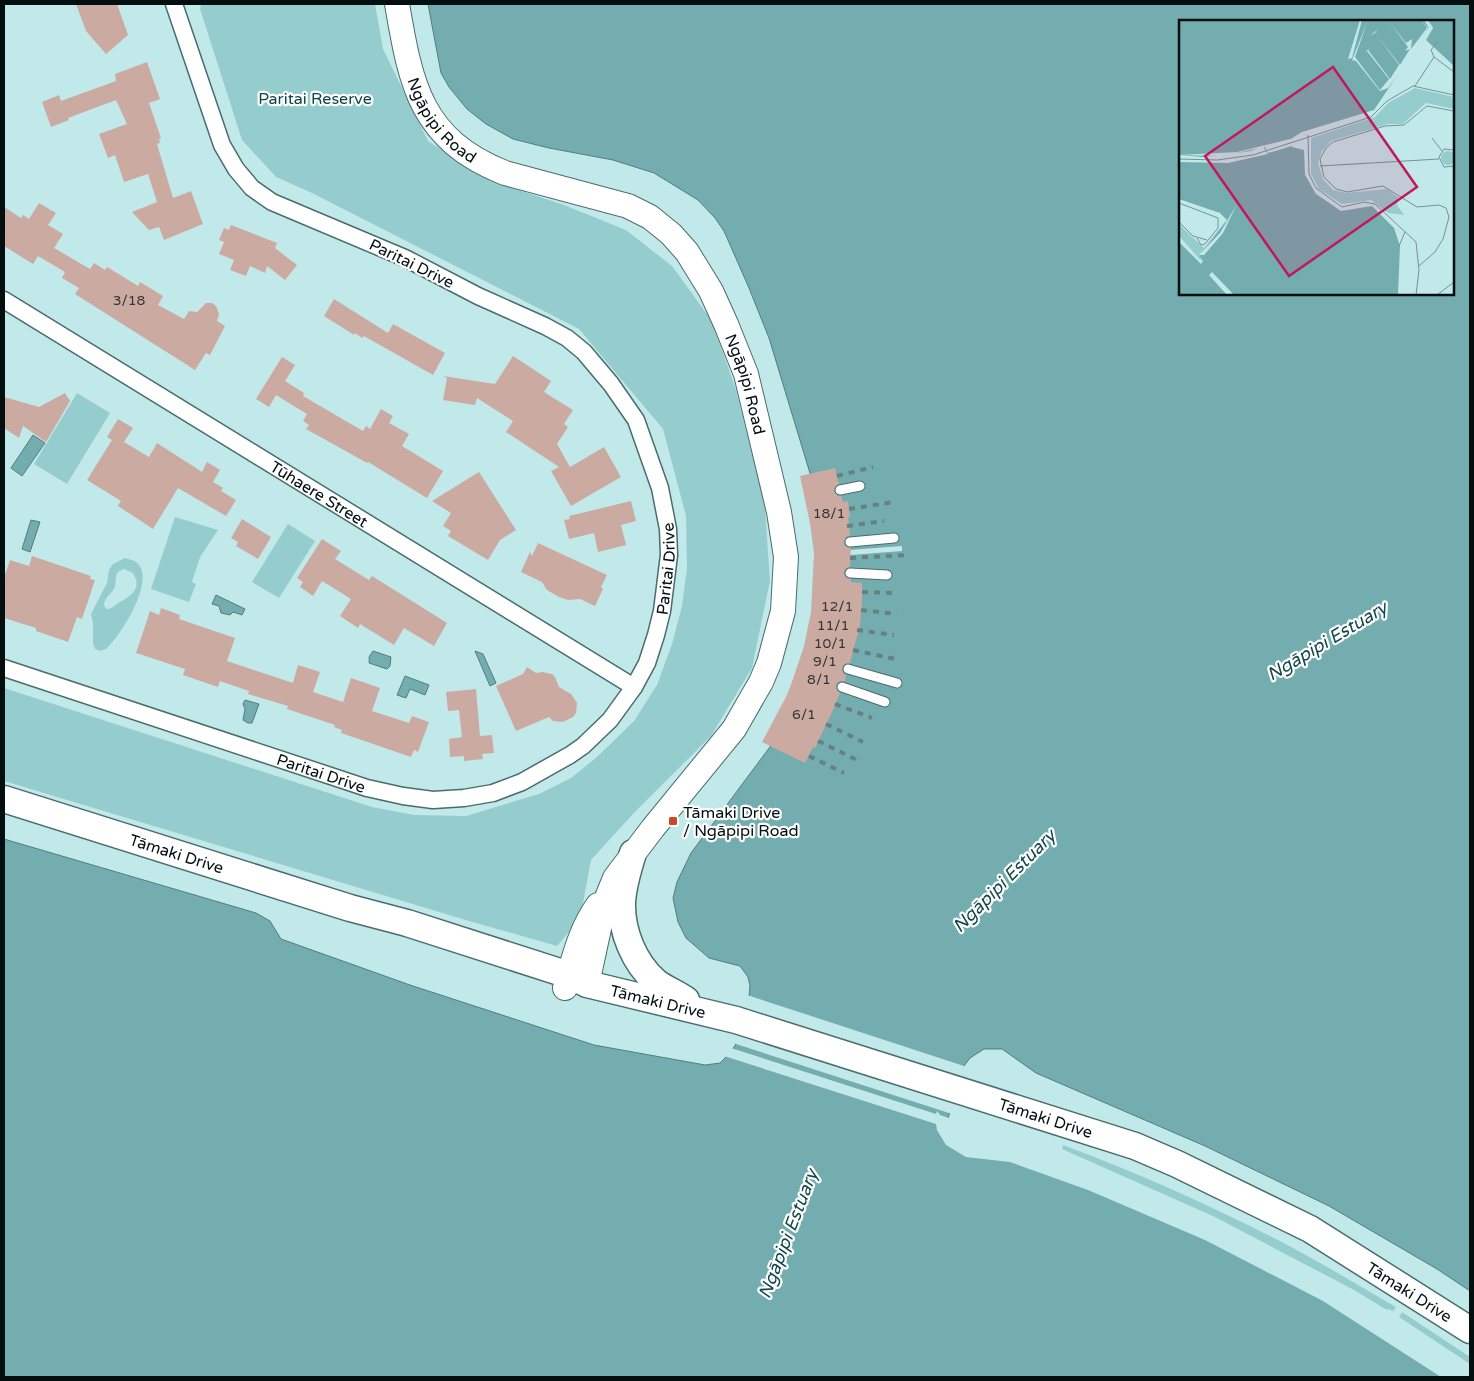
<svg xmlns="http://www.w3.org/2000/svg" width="1474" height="1381" font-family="'Varela Round',sans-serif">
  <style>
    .green { fill: #95cdcf; fill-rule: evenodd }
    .water { fill: #73adaf; stroke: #517e7f; fill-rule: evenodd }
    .pier { fill: #c2e9ea }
    .building { fill: #cbaaa2 }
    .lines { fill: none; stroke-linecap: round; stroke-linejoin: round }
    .service-casing { stroke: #496c6d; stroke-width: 11 }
    .minor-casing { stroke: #496c6d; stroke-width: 19 }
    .secondary-casing { stroke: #496c6d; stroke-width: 26 }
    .primary-casing { stroke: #496c6d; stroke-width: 29 }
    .service { stroke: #fff; stroke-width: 9 }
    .minor { stroke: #fff; stroke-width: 16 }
    .secondary { stroke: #fff; stroke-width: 24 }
    .primary { stroke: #fff; stroke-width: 26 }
    .rail { stroke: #678182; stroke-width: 4; stroke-dasharray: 6 6; stroke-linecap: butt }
    .poi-dot { fill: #ce4424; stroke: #fff; stroke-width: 2 }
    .labels { text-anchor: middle; stroke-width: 4.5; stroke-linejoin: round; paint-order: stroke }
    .number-label { font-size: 14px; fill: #353634 }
    .park-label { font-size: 16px; fill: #0e4446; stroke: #fff }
    .street-label { font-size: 16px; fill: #030f0f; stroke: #fff }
    .poi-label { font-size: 16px; fill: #030f0f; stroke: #fff; text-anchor: start }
    .water-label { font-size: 18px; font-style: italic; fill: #13484a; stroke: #fff }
    .inset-road { fill: none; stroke: #769292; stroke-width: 1 }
    .view { fill: #c2185b; fill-opacity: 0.15; stroke: #c2185b; stroke-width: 2.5 }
    .inset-edge { fill: none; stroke: #030f0f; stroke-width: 2.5 }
  </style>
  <rect width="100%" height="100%" fill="#c2e9ea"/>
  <g class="green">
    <path d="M 201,4 L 375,4 L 383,49 L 428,141 L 491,181 L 564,205 L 626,230 L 672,266 L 712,321 L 736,390 L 765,507 L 770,581 L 752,668 L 711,736 L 632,815 L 591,860 L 580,919 L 557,946 L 469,921 L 4,781 L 4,688 L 372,807 L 414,815 L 466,816 L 539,794 L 571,778 L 597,757 L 634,721 L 657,685 L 672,644 L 682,606 L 687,568 L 686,516 L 663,429 L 579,329 L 312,193 L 276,177 L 242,140 L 200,9 Z"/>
    <path d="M 77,393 L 110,413 L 67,484 L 34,464 Z"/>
    <path d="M 175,517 L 218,530 L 200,557 L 192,582 L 196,584 L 189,602 L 151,589 Z"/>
    <path d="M 288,524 L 315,541 L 279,598 L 252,582 Z"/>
    <path d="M 125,558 C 128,559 134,560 136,562 C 158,578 120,637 106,649 L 100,651 L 95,649 L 93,643 L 93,623 L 91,614 L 107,583 L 109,570 L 113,564 ZM 124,569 L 133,573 C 143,590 130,596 117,604 C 113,606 112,609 107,609 L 104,606 C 104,598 110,595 114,589 C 118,580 112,573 124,569 Z"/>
    <path d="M 1063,1145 C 1136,1172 1207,1204 1276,1239 C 1317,1260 1356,1284 1396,1307 L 1393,1311 L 1388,1309 L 1387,1310 L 1354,1290 L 1215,1217 L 1062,1149 Z"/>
    <path d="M 1402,1312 L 1470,1357 L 1470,1364 L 1399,1317 Z"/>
  </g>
  <g class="water">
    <path d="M 428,4 L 1470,4 L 1470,1291 L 1437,1269 L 1329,1206 L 1205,1146 L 1036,1073 L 1002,1049 L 984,1049 L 970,1058 L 964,1066 L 945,1128 L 969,1145 L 1090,1173 L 1469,1377 L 4,1377 L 4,839 L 256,913 L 270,921 L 281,939 L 410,985 L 594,1045 L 705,1065 L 720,1063 L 730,1053 L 736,1044 L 749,996 L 750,986 L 748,977 L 740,966 L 709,958 L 686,938 L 678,922 L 673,898 L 677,882 L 691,853 L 787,724 L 817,635 L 816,493 L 769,338 L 749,288 L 724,231 L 715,218 L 698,200 L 654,173 L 613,160 L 549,148 L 513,139 L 486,124 L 467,109 L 449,87 L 441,73 ZM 1180,21 L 1453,21 L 1453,294 L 1180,294 Z"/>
    <path d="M 33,435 L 45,443 L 22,476 L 11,468 Z"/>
    <path d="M 31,520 L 40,522 L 30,552 L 22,549 Z"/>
    <path d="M 216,595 L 245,609 L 242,615 L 233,612 L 230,615 L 221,613 L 219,606 L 212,604 Z"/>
    <path d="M 373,651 L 391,657 L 390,666 L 387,669 L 369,663 C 370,654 367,660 373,651 Z"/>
    <path d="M 475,651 L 483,654 L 496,683 L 490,686 Z"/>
    <path d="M 405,676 L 429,685 L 425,695 L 410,689 L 406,698 L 397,695 Z"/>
    <path d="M 245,700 L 259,704 L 252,723 L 248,723 L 243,720 L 245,709 L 243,704 Z"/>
  </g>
  <g class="pier">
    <path d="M 902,546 L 902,551 L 850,555 L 849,550 Z"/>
    <path d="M 747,995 L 967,1067 L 952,1114 L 733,1043 Z"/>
    <path d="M 731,1048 L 936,1114 L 937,1111 L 940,1115 L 949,1118 L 947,1127 L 949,1129 L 970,1143 L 1010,1142 L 1069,1162 L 1173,1206 L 1239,1237 L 1344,1294 L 1428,1347 L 1470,1377 L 1441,1377 L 1323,1301 L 1205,1240 L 1088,1190 L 1010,1162 L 966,1157 L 946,1145 L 937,1130 L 936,1124 L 724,1056 Z"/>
  </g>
  <g class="building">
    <path d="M 76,4 L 117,4 L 128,35 L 106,54 L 86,31 Z"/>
    <path d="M 147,62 L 160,99 L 149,103 L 161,138 L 159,139 L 160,143 L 157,144 L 173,198 L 191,191 L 203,224 L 164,240 L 159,227 L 149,230 L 132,212 L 157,202 L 148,174 L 124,182 L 115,155 L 108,158 L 99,134 L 127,124 L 116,100 L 68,118 L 69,120 L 51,127 L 42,102 L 59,95 L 61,101 L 116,81 L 115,74 Z"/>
    <path d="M 39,203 L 56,213 L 48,225 L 63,234 L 54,248 L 90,269 L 94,263 L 105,270 L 107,267 L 138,286 L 140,282 L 163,296 L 158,305 L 184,319 L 189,311 L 197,312 L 206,303 L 212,303 L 216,306 L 219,314 L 217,321 L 225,326 L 210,355 L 206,353 L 195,370 L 75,294 L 79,288 L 62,278 L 65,272 L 38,256 L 33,264 L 4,246 L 4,207 L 21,218 L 23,215 L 29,219 Z"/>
    <path d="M 231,225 L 277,243 L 275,248 L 297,265 L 285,280 L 267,266 L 265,273 L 250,266 L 246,276 L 230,270 L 234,260 L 219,254 L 224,242 L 219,240 L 224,228 L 229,230 Z"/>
    <path d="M 334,299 L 388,333 L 393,324 L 445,353 L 433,375 L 364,336 L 362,338 L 355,333 L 354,335 L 324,316 Z"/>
    <path d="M 513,356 L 551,381 L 544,392 L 573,410 L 564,424 L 568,427 L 557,444 L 570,467 L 604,447 L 621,477 L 571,506 L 551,471 L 559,467 L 506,432 L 513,421 L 477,398 L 475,405 L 443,400 L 447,378 L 443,376 L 495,384 Z"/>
    <path d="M 282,357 L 295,365 L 285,381 L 304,393 L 303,396 L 363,431 L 366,426 L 370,429 L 381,409 L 393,416 L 389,423 L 409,434 L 402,446 L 443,471 L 427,498 L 368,462 L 367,463 L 306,429 L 309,425 L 303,421 L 307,414 L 276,395 L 269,407 L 256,399 Z"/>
    <path d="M 65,393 L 70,401 L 46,442 L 23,426 L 19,438 L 4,428 L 4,397 L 39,407 Z"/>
    <path d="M 118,419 L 133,428 L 124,442 L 149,457 L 157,443 L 202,472 L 207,462 L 220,470 L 213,482 L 223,488 L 221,491 L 236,500 L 226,516 L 178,488 L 153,529 L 118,506 L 121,501 L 87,480 L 112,440 L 107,437 Z"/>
    <path d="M 835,468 L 839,484 L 834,488 L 834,492 L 838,496 L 841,496 L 843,502 L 848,501 L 850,517 L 848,517 L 850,536 L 846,537 L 844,542 L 845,546 L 851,548 L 850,567 L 845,569 L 844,573 L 846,578 L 851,579 L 851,582 L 862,583 L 862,602 L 860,625 L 850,663 L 844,664 L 842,668 L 843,673 L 846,675 L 845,681 L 840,681 L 836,684 L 836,689 L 840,693 L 833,710 L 815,748 L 813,747 L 805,763 L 762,742 L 787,695 L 793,679 L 804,646 L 811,612 L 814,553 L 810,523 L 800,476 Z"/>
    <path d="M 479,472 L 516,530 L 500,540 L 488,560 L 448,536 L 451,531 L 443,526 L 451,513 L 432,501 Z"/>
    <path d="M 631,501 L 636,521 L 621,525 L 626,545 L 598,552 L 594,533 L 569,539 L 564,520 L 570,519 L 569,516 Z"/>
    <path d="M 242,519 L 271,537 L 258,559 L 236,546 L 238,542 L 231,538 Z"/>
    <path d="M 322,539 L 341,551 L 335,559 L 369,580 L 372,576 L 447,623 L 434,646 L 404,628 L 394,645 L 360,624 L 358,628 L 340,616 L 351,599 L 322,581 L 313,596 L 300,587 L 303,582 L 297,578 Z"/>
    <path d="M 538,543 L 607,575 L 601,587 L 603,589 L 595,606 L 580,599 L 568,600 L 559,597 L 547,590 L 542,582 L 521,572 L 530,552 L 532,556 Z"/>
    <path d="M 32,556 L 91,576 L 90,579 L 95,580 L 82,619 L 77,617 L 68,642 L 36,631 L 36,628 L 4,618 L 4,578 L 10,560 L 29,566 Z"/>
    <path d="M 161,608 L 180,615 L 179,619 L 235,638 L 227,661 L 293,683 L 298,665 L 320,672 L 313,692 L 343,702 L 351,678 L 380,688 L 372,711 L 409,723 L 412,716 L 429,722 L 418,752 L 414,750 L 411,757 L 341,733 L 342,730 L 334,727 L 335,725 L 287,709 L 288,706 L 248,694 L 249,691 L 220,681 L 218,687 L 183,675 L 185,669 L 136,653 L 150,611 L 159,615 Z"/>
    <path d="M 527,667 L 536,673 L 542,672 L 552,674 L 555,677 L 559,687 L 571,694 L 577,703 L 576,713 L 573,717 L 563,722 L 553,721 L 549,717 L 516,731 L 496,686 L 523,674 Z"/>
    <path d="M 476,689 L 480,736 L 492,735 L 494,753 L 482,754 L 483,759 L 464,761 L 464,756 L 450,757 L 449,739 L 462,737 L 459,710 L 448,711 L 446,692 Z"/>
  </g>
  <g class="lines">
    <g class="service-casing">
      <g id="service">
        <path d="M 840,490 L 860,486"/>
        <path d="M 850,542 L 894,538"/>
        <path d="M 850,573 L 887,575"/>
        <path d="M 848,669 L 897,683"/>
        <path d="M 842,687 L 885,702"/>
      </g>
    </g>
    <g class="minor-casing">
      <g id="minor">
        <path id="s1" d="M 4,300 L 634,687"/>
        <path id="s2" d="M 4,668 L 367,788 L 403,796 L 433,800 L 464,798 L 493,793 L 522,782 L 570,755 L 583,746 L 610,720 L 634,687 L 647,663 L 656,635 L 662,611 L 669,555 L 668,529 L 660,488 L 636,420 L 611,384 L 584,352 L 567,338 L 545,326 L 478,296 L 405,258 L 272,202 L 252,188 L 236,169 L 222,145 L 174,4"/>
      </g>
    </g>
    <g class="secondary-casing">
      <g id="secondary">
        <path id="s3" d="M 397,4 C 411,85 420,139 505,173 L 628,206 L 650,217 L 671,234 L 687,252 L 711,291 L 726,324 L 746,374 L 779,512 L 786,557 L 783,611 L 769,663 L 761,682 L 734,729 L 653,828 L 615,878 L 604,905 L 587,984"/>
        <path d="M 565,988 C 574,958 580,930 598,905"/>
      </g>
    </g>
    <g class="primary-casing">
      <g id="primary">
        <path id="s4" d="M 4,799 L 350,908 L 407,923 L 569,975 L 587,984 L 736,1020 L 1135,1146 L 1177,1164 L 1310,1229 L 1470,1330"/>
        <path d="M 633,853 C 628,869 623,885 622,902 C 621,931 634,963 656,982 C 665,989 676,993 686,1000"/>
      </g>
    </g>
    <use href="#service" class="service"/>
    <use href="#minor" class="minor"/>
    <use href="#secondary" class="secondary"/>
    <use href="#primary" class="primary"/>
    <g class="rail">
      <path d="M 837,476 L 873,467"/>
      <path d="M 849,509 L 894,502"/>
      <path d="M 847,526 L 884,521"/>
      <path d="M 850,558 L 907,555"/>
      <path d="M 862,592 L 896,593"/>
      <path d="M 861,610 L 897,614"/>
      <path d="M 857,630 L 894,635"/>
      <path d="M 853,650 L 895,659"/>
      <path d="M 835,704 L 872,718"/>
      <path d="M 826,724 L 863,742"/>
      <path d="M 818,741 L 857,760"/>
      <path d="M 809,756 L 844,773"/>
    </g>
  </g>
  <rect class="poi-dot" x="668" y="816" width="10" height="10" rx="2.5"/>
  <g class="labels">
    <g class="number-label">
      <text x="129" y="305">3/18</text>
      <text x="829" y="518">18/1</text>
      <text x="837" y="611">12/1</text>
      <text x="833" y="630">11/1</text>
      <text x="830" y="648">10/1</text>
      <text x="825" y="666">9/1</text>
      <text x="819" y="684">8/1</text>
      <text x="804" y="719">6/1</text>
    </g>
    <g class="park-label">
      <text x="315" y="104">Paritai Reserve</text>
    </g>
    <g class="street-label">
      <text dy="6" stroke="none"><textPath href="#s3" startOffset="128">Ngāpipi Road</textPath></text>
      <text transform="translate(412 263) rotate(26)" y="6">Paritai Drive</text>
      <text dy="6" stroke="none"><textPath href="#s3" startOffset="562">Ngāpipi Road</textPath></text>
      <text dy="6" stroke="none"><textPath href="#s1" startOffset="370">Tūhaere Street</textPath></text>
      <text dy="6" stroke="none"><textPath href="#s2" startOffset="814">Paritai Drive</textPath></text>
      <text dy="6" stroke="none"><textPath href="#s2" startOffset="334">Paritai Drive</textPath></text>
      <text dy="6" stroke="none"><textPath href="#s4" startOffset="181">Tāmaki Drive</textPath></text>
      <text dy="6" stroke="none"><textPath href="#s4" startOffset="685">Tāmaki Drive</textPath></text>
      <text dy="6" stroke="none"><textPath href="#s4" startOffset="1090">Tāmaki Drive</textPath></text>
      <text dy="6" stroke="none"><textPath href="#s4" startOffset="1495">Tāmaki Drive</textPath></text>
    </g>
    <g class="poi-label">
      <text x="683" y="818">Tāmaki Drive<tspan x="683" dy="18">/ Ngāpipi Road</tspan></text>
    </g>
    <g class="water-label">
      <text transform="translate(1327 641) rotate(-31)" y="6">Ngāpipi Estuary</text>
      <text transform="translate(1004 881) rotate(-45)" y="6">Ngāpipi Estuary</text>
      <text transform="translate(788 1234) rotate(-69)" y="6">Ngāpipi Estuary</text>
    </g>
  </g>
  <g transform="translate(1179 20)">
    <rect width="275" height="275" fill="#c2e9ea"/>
    <path d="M 236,68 L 275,77 L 275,89 L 247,83 L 224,104 L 209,104 L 152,121 L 143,131 L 139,143 L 144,159 L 154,170 L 167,173 L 208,169 L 220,178 L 218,185 L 225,195 L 209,193 L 192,180 L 163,184 L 140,169 L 132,154 L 132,118 L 196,97 L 209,83 ZM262 138a7 7 0 1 1 14 0a7 7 0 1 1-14 0ZM 48,200 L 41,213 L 20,236 L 23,242 L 0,216 L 0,204 L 25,228 Z" fill="#95cdcf"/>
    <path d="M 0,0 L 181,0 L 169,39 L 173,38 L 183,0 L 245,0 L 250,8 L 195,90 L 123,112 L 110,120 L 113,127 L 125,130 L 126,155 L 137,174 L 162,191 L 193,186 L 215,208 L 221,226 L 219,275 L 55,275 L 33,252 L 30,255 L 48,275 L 0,275 L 0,222 L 22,244 L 24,241 L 20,236 L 48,200 L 41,193 L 0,179 L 0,142 L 49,143 L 89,134 L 84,126 L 72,131 L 24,137 L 0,135 ZM 249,0 L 275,0 L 275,46 L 247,20 L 254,8 Z" fill="#73adaf"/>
    <path d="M 189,0 L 176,37 L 201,70 L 210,59 L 188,31 L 185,33 L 192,27 L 189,30 L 211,59 L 220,45 L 196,13 L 191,16 L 199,9 L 196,13 L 221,45 L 231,29 L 226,31 L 229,27 L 209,0 L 227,23 L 233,19 L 232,29 L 248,8 L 242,0 L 249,8 L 244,17 L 250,7 L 245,0 L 254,7 L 209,68 L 201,71 L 177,41 L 173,40 ZM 111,119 L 113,126 L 89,133 L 86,127 L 42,136 L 0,135 L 58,132 ZM 58,184 L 44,213 L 25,235 L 20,235 L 41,213 Z" fill="#c2e9ea"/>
    <path class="inset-road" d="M 255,37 L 252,30 L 258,22M 236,66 L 255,37 L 275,52M 129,115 L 130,154 L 137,168 L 163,187 L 185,182 L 196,184 L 237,222 L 240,250 L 237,275M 253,118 L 263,131M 275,130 L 265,129 L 260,137 L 265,147 L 275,146M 0,139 L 38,140 L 74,135 L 192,97 L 208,81 L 234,66 L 275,75M 141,146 L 260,139M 0,183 L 39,198 L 39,208 L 26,224 L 22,225 L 18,218M 0,202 L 14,216 L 28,220M 220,226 L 226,212M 240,246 L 256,232 L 264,219 L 270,197 L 267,188 L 260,185 L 238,187 L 204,166 L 168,172 L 157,169 L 145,157 L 141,139 L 147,128 L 154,122 L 206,106 L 225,105 L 248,86 L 275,91M 258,275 L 275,262"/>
    <path class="view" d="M 154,47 L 238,167 L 110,256 L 26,136 Z"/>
    <rect width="275" height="275" class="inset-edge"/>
  </g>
  <rect width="1474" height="1381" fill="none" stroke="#030f0f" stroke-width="10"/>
</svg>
